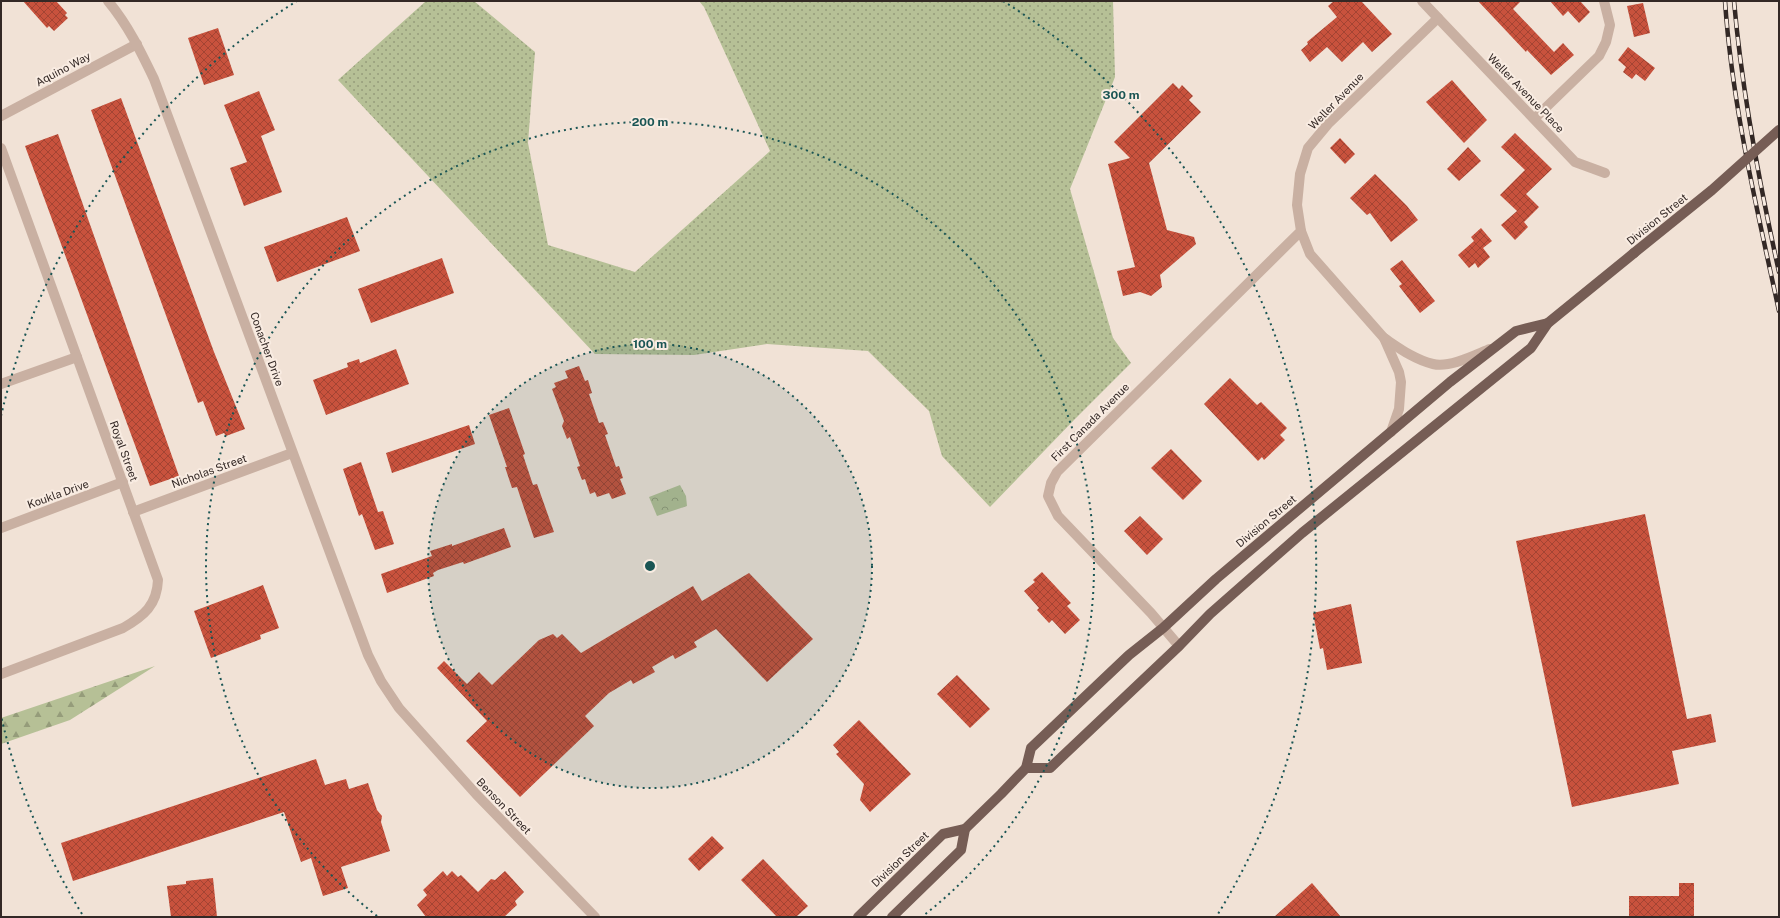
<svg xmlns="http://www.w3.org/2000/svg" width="1780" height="918" font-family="'Public Sans',sans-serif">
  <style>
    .grass { fill: url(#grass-dots) }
    .forest { fill: url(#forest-firs) }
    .park { fill: url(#park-crowns) }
    .building { fill: url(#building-cross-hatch) }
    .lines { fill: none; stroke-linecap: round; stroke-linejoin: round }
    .minor { stroke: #c9b0a2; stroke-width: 10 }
    .tertiary { stroke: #c9b0a2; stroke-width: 10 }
    .primary { stroke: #765d55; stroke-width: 10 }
    .rail-casing { stroke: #332825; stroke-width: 4.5 }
    .rail { stroke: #f9ece2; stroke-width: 3; stroke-dasharray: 9; stroke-linecap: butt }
    .primary-bridge { stroke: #765d55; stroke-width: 10 }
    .ring { fill: none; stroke: #1a5554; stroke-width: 2; stroke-dasharray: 2 4 }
    .labels { text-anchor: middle; stroke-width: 4; stroke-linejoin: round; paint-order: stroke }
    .street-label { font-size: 11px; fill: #332825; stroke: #f9ece2 }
    .centre { fill: #1a5554; stroke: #f9ece2; stroke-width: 2 }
    .ring-label { font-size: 12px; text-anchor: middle; font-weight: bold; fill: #1a5554; stroke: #f9ece2; stroke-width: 4; stroke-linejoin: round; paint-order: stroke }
  </style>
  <defs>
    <pattern id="grass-dots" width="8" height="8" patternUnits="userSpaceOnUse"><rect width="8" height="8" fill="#b6c096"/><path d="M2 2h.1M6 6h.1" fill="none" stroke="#959c7a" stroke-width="1.8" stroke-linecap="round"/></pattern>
    <pattern id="forest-firs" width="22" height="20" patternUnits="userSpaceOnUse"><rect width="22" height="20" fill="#b6c096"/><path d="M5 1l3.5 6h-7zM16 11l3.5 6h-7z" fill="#959c7a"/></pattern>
    <pattern id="park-crowns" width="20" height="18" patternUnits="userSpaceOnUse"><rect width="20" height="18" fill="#b6c096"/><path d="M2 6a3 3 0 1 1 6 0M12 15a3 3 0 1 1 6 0" fill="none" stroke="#959c7a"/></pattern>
    <pattern id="building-cross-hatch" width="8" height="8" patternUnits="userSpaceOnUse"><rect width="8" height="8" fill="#c8523d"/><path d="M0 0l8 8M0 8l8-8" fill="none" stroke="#a34433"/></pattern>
  </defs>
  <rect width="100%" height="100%" fill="#f1e2d6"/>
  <path class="grass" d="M 426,1 L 474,1 L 535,52 L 528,143 L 548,245 L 635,272 L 770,151 L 704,7 L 699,1 L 1113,1 L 1115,77 L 1070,189 L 1113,338 L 1131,363 L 1074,420 L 990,507 L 942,456 L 929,411 L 868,351 L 767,344 L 694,355 L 595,354 L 338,80 Z"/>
  <path class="forest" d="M 155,666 L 70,720 L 1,744 L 1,718 Z"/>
  <path class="park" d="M 680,485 L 686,496 L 687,506 L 657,516 L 649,497 Z"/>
  <g class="building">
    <path d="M 23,1 L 56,1 L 67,13 L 65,15 L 68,18 L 54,31 L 49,26 L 47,28 Z"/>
    <path d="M 1334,1 L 1361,1 L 1392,34 L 1372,52 L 1363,42 L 1342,62 L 1327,47 L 1310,62 L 1301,50 L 1308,44 L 1307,42 L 1337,17 L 1328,6 Z"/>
    <path d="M 1478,1 L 1521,1 L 1513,9 L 1554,52 L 1563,43 L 1574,55 L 1551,75 L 1527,50 L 1526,52 Z"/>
    <path d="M 1550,1 L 1580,1 L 1590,12 L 1579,23 L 1568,11 L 1563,16 Z"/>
    <path d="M 1643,3 L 1650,33 L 1634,37 L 1627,6 Z"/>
    <path d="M 218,28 L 234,75 L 204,85 L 188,38 Z"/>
    <path d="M 1628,47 L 1655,68 L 1645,81 L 1636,74 L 1632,79 L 1623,72 L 1626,67 L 1618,60 Z"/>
    <path d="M 1452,80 L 1487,120 L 1464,143 L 1426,102 Z"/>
    <path d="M 1173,83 L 1179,89 L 1182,85 L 1193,96 L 1189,100 L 1201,112 L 1149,163 L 1167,230 L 1194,237 L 1196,244 L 1160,275 L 1162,287 L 1151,296 L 1140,292 L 1123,296 L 1117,271 L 1135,267 L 1108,164 L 1130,158 L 1114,142 Z"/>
    <path d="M 259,91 L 275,130 L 261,136 L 282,192 L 244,206 L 230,168 L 247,162 L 224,105 Z"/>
    <path d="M 121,98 L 214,352 L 245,429 L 226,436 L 224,433 L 216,436 L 203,401 L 198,403 L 91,110 Z"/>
    <path d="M 1515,133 L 1552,169 L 1526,194 L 1539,207 L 1524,222 L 1528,227 L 1515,240 L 1501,225 L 1517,211 L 1500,195 L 1525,170 L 1501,147 Z"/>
    <path d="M 58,134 L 179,476 L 150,486 L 25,146 Z"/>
    <path d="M 1340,138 L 1355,154 L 1345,164 L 1330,148 Z"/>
    <path d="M 1468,147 L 1481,161 L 1459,181 L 1447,169 Z"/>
    <path d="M 1375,174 L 1407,206 L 1418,220 L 1391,242 L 1370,213 L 1367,215 L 1350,198 Z"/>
    <path d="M 347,217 L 360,251 L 277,282 L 264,247 Z"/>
    <path d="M 1481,228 L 1492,241 L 1483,248 L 1490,257 L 1478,268 L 1475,263 L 1469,268 L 1458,255 L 1474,241 L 1471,237 Z"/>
    <path d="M 442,258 L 454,293 L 371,323 L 358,289 Z"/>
    <path d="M 1402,260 L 1435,301 L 1420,313 L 1399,286 L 1402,284 L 1390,269 Z"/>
    <path d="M 396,349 L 409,384 L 326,415 L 313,380 L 348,367 L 347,363 L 359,359 L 360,363 Z"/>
    <path d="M 579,366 L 585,381 L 588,380 L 592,393 L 589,394 L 599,423 L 603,422 L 608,434 L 605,435 L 616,467 L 619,466 L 623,478 L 620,479 L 626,494 L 612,499 L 609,493 L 597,497 L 595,492 L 590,494 L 585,479 L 582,480 L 577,467 L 580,466 L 570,437 L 567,439 L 562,426 L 564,421 L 552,389 L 556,387 L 554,383 L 568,378 L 565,371 Z"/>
    <path d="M 1230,378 L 1257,405 L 1261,402 L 1287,428 L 1280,435 L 1285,440 L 1264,460 L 1262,457 L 1258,461 L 1204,404 Z"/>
    <path d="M 509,408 L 525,454 L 523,455 L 533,485 L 537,484 L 554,532 L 534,538 L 517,487 L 512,488 L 505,467 L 507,467 L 489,415 Z"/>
    <path d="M 469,425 L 475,444 L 392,473 L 386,453 Z"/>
    <path d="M 1171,449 L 1202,481 L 1183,500 L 1151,468 Z"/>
    <path d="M 361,462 L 378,512 L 383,511 L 394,544 L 375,550 L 362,514 L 359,516 L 343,469 Z"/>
    <path d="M 1645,514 L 1687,719 L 1711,714 L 1716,742 L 1672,751 L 1679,784 L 1572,807 L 1516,541 Z"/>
    <path d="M 1140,516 L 1163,539 L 1147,555 L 1124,531 Z"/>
    <path d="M 504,528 L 511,547 L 464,564 L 463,562 L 438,570 L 433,573 L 434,576 L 387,593 L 381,574 L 432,556 L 430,551 L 452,544 L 452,546 Z"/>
    <path d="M 1042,572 L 1071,603 L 1067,606 L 1080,620 L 1065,634 L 1052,620 L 1049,623 L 1037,610 L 1039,608 L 1024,591 L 1035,582 L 1033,580 Z"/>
    <path d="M 749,573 L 813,639 L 767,682 L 716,629 L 694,642 L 697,647 L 675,659 L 673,655 L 652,667 L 655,672 L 633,684 L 631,680 L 609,693 L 585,716 L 594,726 L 520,797 L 466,741 L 487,721 L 437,668 L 444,661 L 467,684 L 479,672 L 492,685 L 539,640 L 553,634 L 557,638 L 562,634 L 581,653 L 693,586 L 702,601 Z"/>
    <path d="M 263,585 L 279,628 L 260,635 L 261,639 L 211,658 L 194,611 Z"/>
    <path d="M 1351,604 L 1362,663 L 1327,670 L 1323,648 L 1320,649 L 1313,613 Z"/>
    <path d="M 957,675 L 990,709 L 970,728 L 937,694 Z"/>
    <path d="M 859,720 L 911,774 L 870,812 L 860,800 L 864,784 L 836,754 L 839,752 L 833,745 Z"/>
    <path d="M 316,759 L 325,785 L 346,779 L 349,789 L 368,783 L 377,810 L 382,816 L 381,822 L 390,851 L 341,867 L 348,888 L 323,896 L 311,858 L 301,862 L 284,812 L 73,881 L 61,843 Z"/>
    <path d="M 712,836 L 724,848 L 699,871 L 688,859 Z"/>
    <path d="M 763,859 L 808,906 L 796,917 L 777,917 L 741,880 Z"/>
    <path d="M 443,871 L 447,876 L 452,871 L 458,877 L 461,875 L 478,892 L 491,879 L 495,880 L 505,871 L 524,892 L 515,901 L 517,905 L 504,917 L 426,917 L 417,905 L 427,895 L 423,890 Z"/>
    <path d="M 213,878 L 217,917 L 171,917 L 167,886 L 186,884 L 186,881 Z"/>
    <path d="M 1312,883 L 1341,917 L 1274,917 Z"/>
    <path d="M 1679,883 L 1694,883 L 1694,917 L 1629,917 L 1629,896 L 1679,896 Z"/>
  </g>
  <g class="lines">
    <g class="minor">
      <path d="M 1438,18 L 1575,162 L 1605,173"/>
      <path d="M 1,116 L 137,44"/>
      <path d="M 1535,118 L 1599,56 L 1606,42 L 1610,25 L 1604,1"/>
      <path d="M 1,148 L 158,580 C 157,605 144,616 123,628 L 1,674"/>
      <path d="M 1301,231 L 1310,254 L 1384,338 L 1399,372 L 1401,382 L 1399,409 L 1391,432"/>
      <path d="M 1384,338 C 1399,348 1415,360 1433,364 C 1450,368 1475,355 1490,349"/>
      <path d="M 1,384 L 77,357"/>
      <path d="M 133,512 L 292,453"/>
      <path d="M 1,528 L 123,482"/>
    </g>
    <g class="tertiary">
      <path d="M 108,1 C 128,25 141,52 154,79 L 368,655 L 381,681 L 399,708 L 476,794 L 595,917"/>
      <path d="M 1179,646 L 1151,613 L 1058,516 L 1048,496 L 1051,483 L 1057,472 L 1301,231 L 1297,205 L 1300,174 L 1308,148 L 1328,124 L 1438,18 L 1422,1"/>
    </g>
    <g class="primary">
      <path d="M 1026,768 L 1050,768 L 1179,646 L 1210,614 L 1302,533 L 1531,348 L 1548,323 L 1634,253"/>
      <path d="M 858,917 L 943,834 L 965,829 L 1001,794 L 1026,768 L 1031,748 L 1129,655 L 1163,628 L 1216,579 L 1450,382 L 1516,331 L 1548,323"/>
      <path d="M 892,917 L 961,850 L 965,829"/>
    </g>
    <g class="rail-casing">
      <g id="rail">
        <path d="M 1725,1 C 1732,105 1757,209 1779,311"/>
        <path d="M 1734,1 C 1742,92 1759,182 1779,272"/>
      </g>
    </g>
    <use href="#rail" class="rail"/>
    <path class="primary-bridge" d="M 1634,253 L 1712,190 L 1779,130"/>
  </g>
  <circle cx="650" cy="566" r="222" fill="#1a5554" fill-opacity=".12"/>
  <g class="ring">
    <circle cx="650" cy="566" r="222"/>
    <path d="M377 916A444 444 0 1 1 923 916"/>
    <path d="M82 914A666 666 0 0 1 1 716M1 416A666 666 0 0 1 297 1M1003 1A666 666 0 0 1 1218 914"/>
  </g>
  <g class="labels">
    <g class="street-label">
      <text transform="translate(63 69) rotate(-28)" y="4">Aquino Way</text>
      <text transform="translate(1526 93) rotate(46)" y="4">Weller Avenue Place</text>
      <text transform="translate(1336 101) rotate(-46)" y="4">Weller Avenue</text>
      <text transform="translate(1657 219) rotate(-39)" y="4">Division Street</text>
      <text transform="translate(267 349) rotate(70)" y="4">Conacher Drive</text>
      <text transform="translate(1090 422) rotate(-45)" y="4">First Canada Avenue</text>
      <text transform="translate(124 451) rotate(70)" y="4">Royal Street</text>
      <text transform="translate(209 471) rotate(-20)" y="4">Nicholas Street</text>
      <text transform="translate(58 494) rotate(-20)" y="4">Koukla Drive</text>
      <text transform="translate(1266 521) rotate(-40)" y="4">Division Street</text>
      <text transform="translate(504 806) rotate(46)" y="4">Benson Street</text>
      <text transform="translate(900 859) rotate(-44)" y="4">Division Street</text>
    </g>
  </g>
  <circle cx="650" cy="566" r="6" class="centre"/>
  <g class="ring-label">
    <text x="1121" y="99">300 m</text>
    <text x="650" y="126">200 m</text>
    <text x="650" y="348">100 m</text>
  </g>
  <rect width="1780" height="918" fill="none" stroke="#332825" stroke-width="4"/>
</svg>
